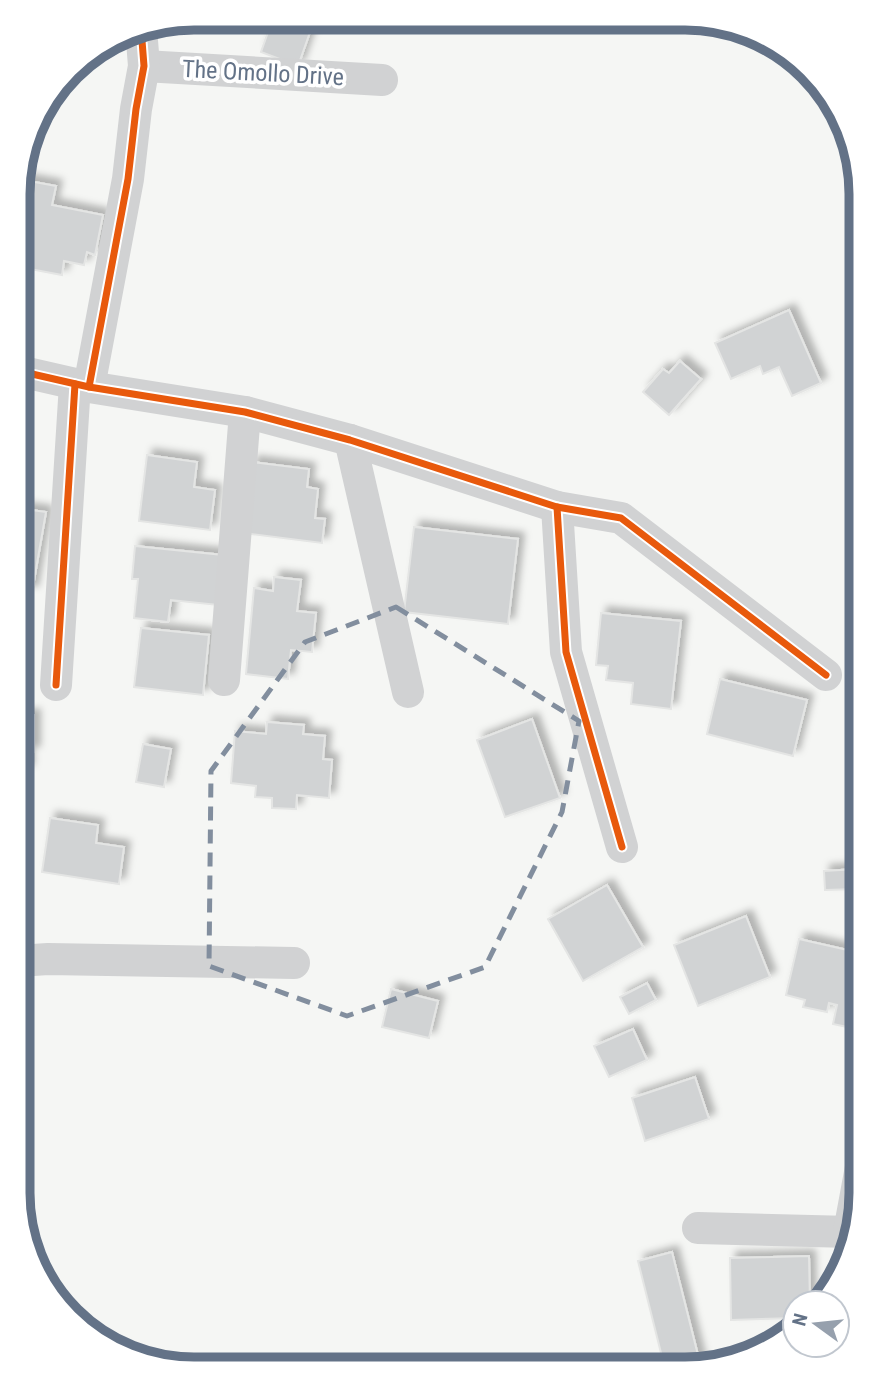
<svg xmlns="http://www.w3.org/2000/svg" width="879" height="1387" font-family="'Roboto Condensed',sans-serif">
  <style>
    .building { fill: #d1d3d4; stroke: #e4e5e4; stroke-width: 2; filter: url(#shadow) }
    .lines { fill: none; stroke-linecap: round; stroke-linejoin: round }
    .minor { stroke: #d1d2d3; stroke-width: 32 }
    .cycleway-casing { stroke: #fff; stroke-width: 11 }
    .cycleway { stroke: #e8590c; stroke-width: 7 }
    .marked { fill: none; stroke: #828e9e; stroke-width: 5; stroke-dasharray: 14 9; stroke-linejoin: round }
    .labels { text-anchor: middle; stroke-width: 7; stroke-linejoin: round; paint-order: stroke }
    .street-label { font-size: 24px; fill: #637287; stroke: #fff }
    .rim { fill: none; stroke: #637287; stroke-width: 9 }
  </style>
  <defs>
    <filter id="shadow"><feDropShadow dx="6" dy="-6" stdDeviation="3.5" flood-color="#0004"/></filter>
  </defs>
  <rect width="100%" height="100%" fill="#f5f6f4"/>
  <g class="building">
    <path d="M 273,18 L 315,18 L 298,66 L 261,52 Z"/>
    <path d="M 24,180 L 56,186 L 52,205 L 103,215 L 95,255 L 87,252 L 84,265 L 64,261 L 62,275 L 30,269 L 32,255 L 19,253 L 23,239 L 19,238 L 19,205 Z"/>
    <path d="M 789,310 L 821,383 L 792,396 L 779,367 L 763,374 L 760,366 L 731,379 L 715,343 Z"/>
    <path d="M 680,361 L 701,379 L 669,415 L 643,392 L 663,369 L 669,373 Z"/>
    <path d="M 147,455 L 197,462 L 194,487 L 215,490 L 210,530 L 139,521 Z"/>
    <path d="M 252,462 L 309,469 L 307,487 L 318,489 L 315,518 L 325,519 L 322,543 L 243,533 Z"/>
    <path d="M 18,508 L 46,512 L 32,592 L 18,589 Z"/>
    <path d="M 414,527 L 518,539 L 508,624 L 404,612 Z"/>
    <path d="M 135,546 L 223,555 L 218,605 L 171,600 L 168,622 L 134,618 L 138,579 L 132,579 Z"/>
    <path d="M 274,577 L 301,580 L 297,611 L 316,613 L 312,652 L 291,650 L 288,679 L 246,674 L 254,588 L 273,591 Z"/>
    <path d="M 601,613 L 681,621 L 671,709 L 631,704 L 633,683 L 606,680 L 608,666 L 596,665 Z"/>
    <path d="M 141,628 L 209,635 L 203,695 L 134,687 Z"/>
    <path d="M 720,679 L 807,700 L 793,756 L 707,734 Z"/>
    <path d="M 34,715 L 34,752 L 27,752 L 28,770 L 18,771 L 18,716 Z"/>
    <path d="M 532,719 L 560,798 L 505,817 L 477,740 Z"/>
    <path d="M 267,722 L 304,725 L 303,734 L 325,736 L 323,759 L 332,760 L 329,798 L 297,795 L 296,809 L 272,808 L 272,798 L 255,797 L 256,786 L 231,783 L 235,731 L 266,734 Z"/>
    <path d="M 143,744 L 171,749 L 164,787 L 136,782 Z"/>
    <path d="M 50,818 L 98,825 L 96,843 L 124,847 L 119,884 L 42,872 Z"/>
    <path d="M 857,869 L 858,889 L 825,890 L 824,871 Z"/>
    <path d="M 607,885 L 643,947 L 583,981 L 548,919 Z"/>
    <path d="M 746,916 L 770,977 L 698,1006 L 674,945 Z"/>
    <path d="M 799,939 L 861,953 L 861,1030 L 833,1024 L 837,1005 L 829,1003 L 827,1012 L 803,1007 L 805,1000 L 786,995 Z"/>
    <path d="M 647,983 L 656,1000 L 629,1014 L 620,997 Z"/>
    <path d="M 391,989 L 438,1001 L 429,1038 L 382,1027 Z"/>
    <path d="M 633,1029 L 647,1060 L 609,1077 L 594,1046 Z"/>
    <path d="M 695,1077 L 709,1119 L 645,1141 L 632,1098 Z"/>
    <path d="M 672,1252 L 700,1363 L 675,1369 L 665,1369 L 638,1261 Z"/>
    <path d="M 809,1256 L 810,1303 L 795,1303 L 795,1318 L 731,1320 L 730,1258 Z"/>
  </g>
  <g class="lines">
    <g class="minor">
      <path d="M 144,66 L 382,80"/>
      <path d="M 19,371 L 89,387 L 245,412 L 350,440 L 557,507 L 621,518 L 826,675"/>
      <path d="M 89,387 L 128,179 L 136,109 L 144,66 L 141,28"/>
      <path d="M 350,440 L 408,692"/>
      <path d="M 557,507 L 566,652 L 622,847"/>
      <path d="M 224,680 L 245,412"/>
      <path d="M 56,685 L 75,384"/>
      <path d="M 18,961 L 48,959 L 294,963"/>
      <path d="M 698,1228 L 851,1232"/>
      <path d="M 849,1232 L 861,1167"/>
    </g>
    <g class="cycleway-casing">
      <g id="cycleway">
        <path d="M 19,371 L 89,387 L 245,412 L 350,440 L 557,507 L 621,518 L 826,675"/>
        <path d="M 89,387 L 128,179 L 136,109 L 144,66 L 141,28"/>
        <path d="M 557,507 L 566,652 L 622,847"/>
        <path d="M 56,685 L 75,384"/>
      </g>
    </g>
    <use href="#cycleway" class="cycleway"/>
  </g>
  <path class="marked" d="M 396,607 L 579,721 L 562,812 L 485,967 L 347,1016 L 209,966 L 211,771 L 305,642 Z"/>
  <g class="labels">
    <g class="street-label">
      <text transform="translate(263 73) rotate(3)" y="8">The Omollo Drive</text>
    </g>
  </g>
  <path d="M0 0H879V1387H0ZM194 30H685A164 164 0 0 1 849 194V1193A164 164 0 0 1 685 1357H194A164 164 0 0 1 30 1193V194A164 164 0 0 1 194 30Z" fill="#fff" fill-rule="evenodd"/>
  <path class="rim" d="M194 30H685A164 164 0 0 1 849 194V1193A164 164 0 0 1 685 1357H194A164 164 0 0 1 30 1193V194A164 164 0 0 1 194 30Z"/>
  <g transform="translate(816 1324) rotate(285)"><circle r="33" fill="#ffffff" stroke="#c1c7cf" stroke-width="2"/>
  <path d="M0-5L12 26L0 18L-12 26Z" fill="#96a0ad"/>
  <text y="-10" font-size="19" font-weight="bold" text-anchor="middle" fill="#637287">N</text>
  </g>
</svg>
